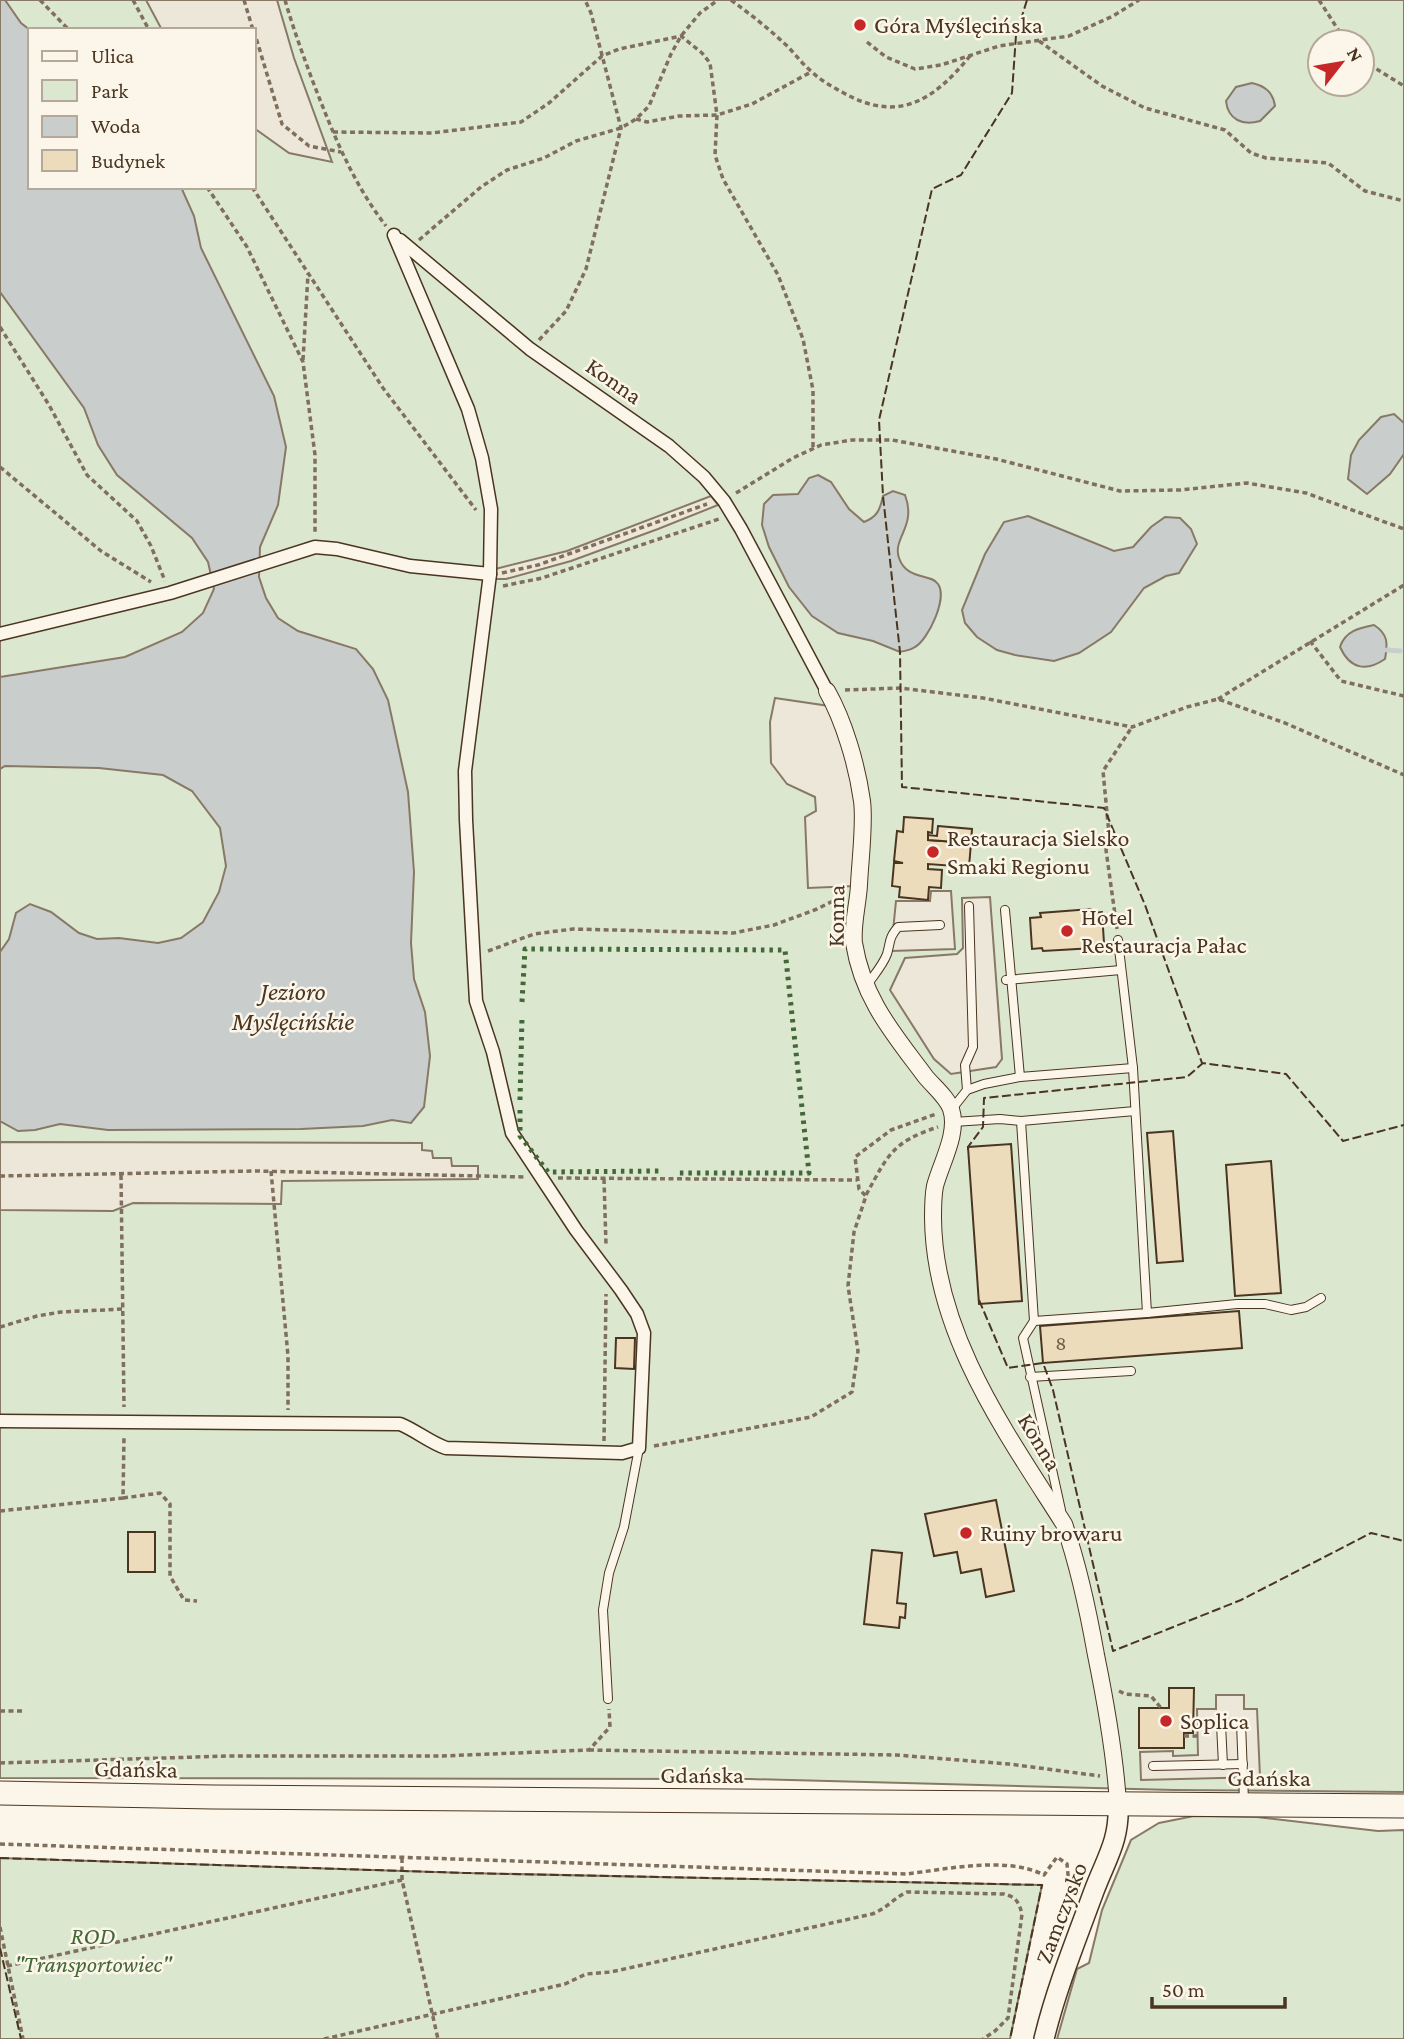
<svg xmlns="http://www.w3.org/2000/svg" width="1404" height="2039" font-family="'Crimson Pro',serif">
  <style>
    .green { fill: #dce7d0; stroke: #887966; stroke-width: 2; fill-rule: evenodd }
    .parking { fill: #ede7d9; stroke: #887966; stroke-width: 2 }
    .water { fill: #c9cecd; stroke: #887966; stroke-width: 2 }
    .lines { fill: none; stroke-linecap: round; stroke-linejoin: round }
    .stream { stroke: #c9cecd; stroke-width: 5 }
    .building { fill: #ecdcbc; stroke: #4a3520; stroke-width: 2 }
    .service-casing { stroke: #4a3520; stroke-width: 10 }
    .pedestrian-casing { stroke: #4a3520; stroke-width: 15 }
    .minor-casing { stroke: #4a3520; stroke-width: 18 }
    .tertiary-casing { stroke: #4a3520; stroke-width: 22 }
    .secondary-casing { stroke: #4a3520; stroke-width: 25 }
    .path { stroke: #7f6f5c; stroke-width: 3.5; stroke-dasharray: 5 3.5; stroke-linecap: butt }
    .service { stroke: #fbf6e9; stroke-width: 8 }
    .pedestrian { stroke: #fbf6e9; stroke-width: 12 }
    .minor { stroke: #fbf6e9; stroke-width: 16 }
    .tertiary { stroke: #fbf6e9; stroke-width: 19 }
    .secondary { stroke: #fbf6e9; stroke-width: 23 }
    .hedge { stroke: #436837; stroke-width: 5; stroke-dasharray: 3.5 5; stroke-linecap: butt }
    .fence { stroke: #4a3520; stroke-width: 2; stroke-dasharray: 9 3.5; stroke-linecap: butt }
    .poi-dot { fill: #c62828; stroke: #fbf6e9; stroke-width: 2.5 }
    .labels { text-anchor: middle; stroke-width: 5; stroke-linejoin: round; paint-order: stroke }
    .number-label { font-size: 21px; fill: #725f47 }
    .poi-label { font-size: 24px; fill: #4a3520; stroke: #fbf6e9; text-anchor: start }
    .street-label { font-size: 24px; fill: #4a3520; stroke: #fbf6e9 }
    .park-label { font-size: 24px; font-style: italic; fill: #436837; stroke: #fbf6e9 }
    .water-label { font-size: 26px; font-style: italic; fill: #4a3520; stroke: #fbf6e9 }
  </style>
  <rect width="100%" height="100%" fill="#fbf6e9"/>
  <g class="green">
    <path d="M 0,0 L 1404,0 L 1404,1792 L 1174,1790 L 749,1779 L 0,1778 ZM 30,30 L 254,30 L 254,187 L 30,187 ZM 1320,42 L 1362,42 L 1362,84 L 1320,84 Z"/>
    <path d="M 1194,1816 L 1257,1817 L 1378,1831 L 1404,1830 L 1404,2039 L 1057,2039 L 1077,1969 L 1089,1963 L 1102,1910 L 1131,1840 L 1159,1823 Z"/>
    <path d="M 0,1858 L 466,1873 L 1042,1885 L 1010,2039 L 0,2039 Z"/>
  </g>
  <g class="parking">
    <path d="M 146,0 L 277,0 L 294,58 L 332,162 L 289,153 L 254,128 L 254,30 L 162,30 Z"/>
    <path d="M 711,496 L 718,505 L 658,529 L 571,561 L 506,579 L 495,579 L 495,569 L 567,551 Z"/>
    <path d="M 775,698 L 829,706 L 839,730 L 858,803 L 855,886 L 808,888 L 805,817 L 816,811 L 815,797 L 787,784 L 771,763 L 770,722 Z"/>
    <path d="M 931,891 L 951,891 L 955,949 L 891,951 L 896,901 L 930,901 Z"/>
    <path d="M 990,897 L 1002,1059 L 996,1067 L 951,1074 L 934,1059 L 890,990 L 905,958 L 957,954 L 963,948 L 962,898 Z"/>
    <path d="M 0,1142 L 422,1143 L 422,1150 L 432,1151 L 433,1158 L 451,1158 L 452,1166 L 478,1166 L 478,1179 L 282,1181 L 281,1204 L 133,1203 L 113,1211 L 0,1210 Z"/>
    <path d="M 1216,1695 L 1244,1695 L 1244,1709 L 1257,1709 L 1260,1777 L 1141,1780 L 1140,1752 L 1173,1751 L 1173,1756 L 1198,1755 L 1197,1709 L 1216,1709 Z"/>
  </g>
  <g class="water">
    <path d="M 0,0 L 5,0 L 21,23 L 30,30 L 30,187 L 181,187 L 194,216 L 201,248 L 274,396 L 286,447 L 278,505 L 260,547 L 259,577 L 266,598 L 278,618 L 298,631 L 356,649 L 373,669 L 388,700 L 408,792 L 414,872 L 411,943 L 414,979 L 425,1012 L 430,1056 L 424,1107 L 411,1123 L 392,1120 L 363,1126 L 301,1129 L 108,1130 L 60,1124 L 35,1130 L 18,1131 L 0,1121 L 0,952 L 9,939 L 16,913 L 30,904 L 51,912 L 79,933 L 97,939 L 119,938 L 158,943 L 181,938 L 203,922 L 219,892 L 226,866 L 220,828 L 192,791 L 163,775 L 99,768 L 5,766 L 0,769 L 0,677 L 125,657 L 182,632 L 203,613 L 214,589 L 208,562 L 192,538 L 117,475 L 98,445 L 84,408 L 0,292 Z"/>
    <path d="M 1252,83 C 1265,86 1273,92 1275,106 L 1260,121 C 1243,126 1228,120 1226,101 L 1236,87 Z"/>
    <path d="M 1394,414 L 1404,423 L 1404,454 L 1390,474 L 1367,494 L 1348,479 L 1351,455 L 1359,440 L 1381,417 Z"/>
    <path d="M 818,475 L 831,482 L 849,509 L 864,522 C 877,517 880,510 883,496 L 893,491 L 905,495 C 917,527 892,538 899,558 C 907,581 931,573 938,584 C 948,598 928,640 915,647 C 911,650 904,651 900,652 L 873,641 L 838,633 L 812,616 L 789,587 L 769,547 L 762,525 L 764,504 L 773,495 L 798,494 L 809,478 Z"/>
    <path d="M 1028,516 L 1114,551 L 1133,547 L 1151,527 L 1165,517 L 1180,518 L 1191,529 L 1197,544 L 1179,573 L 1166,576 L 1144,588 L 1111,632 L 1079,653 L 1054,661 L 1015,655 L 997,650 L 977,637 L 965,623 L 962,610 L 985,554 L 1004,522 Z"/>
    <path d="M 1374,625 C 1388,634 1388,643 1385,659 C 1366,672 1350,669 1340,647 C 1345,631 1359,628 1374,625 Z"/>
  </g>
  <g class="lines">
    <path class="stream" d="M 1387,650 L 1400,651"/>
  </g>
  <g class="building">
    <path d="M 904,817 L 933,819 L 932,833 L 928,832 L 928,840 L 971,843 L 969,867 L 928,864 L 928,869 L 942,870 L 941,888 L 929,887 L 928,900 L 899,897 L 900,887 L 892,886 L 894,863 L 903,863 L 894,861 L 897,831 L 903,832 Z"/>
    <path d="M 938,826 L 972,829 L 971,843 L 928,840 L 928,835 L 937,836 Z"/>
    <path d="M 1091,909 L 1092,913 L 1102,912 L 1104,943 L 1094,944 L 1094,948 L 1043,951 L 1042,948 L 1032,949 L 1030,918 L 1041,917 L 1040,913 Z"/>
    <path d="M 1173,1131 L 1183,1261 L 1157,1263 L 1147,1133 Z"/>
    <path d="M 1011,1144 L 1022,1301 L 979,1304 L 968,1147 Z"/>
    <path d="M 1271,1161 L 1281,1293 L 1235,1296 L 1226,1165 Z"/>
    <path d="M 1239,1311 L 1242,1348 L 1043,1363 L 1040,1326 Z"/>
    <path d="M 616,1338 L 635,1338 L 634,1369 L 615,1368 Z"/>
    <path d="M 996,1500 L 1014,1591 L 986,1597 L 981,1569 L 961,1573 L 957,1552 L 934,1556 L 925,1514 Z"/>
    <rect x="128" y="1532" width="27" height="40"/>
    <path d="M 872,1550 L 902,1553 L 897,1603 L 906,1604 L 905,1618 L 900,1617 L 899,1628 L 864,1624 Z"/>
    <path d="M 1169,1688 L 1194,1688 L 1193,1733 L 1184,1733 L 1184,1748 L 1139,1748 L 1139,1708 L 1169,1708 Z"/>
  </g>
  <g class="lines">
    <g class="service-casing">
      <g id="service">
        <path d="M 1005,910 L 1020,1077 L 1133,1068"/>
        <path d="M 1118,940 L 1133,1068 L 1147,1313 L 1034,1321 L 1021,1121 L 1135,1111"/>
        <path d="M 1006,980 L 1121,970"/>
        <path d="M 867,985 C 874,975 883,965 887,954 C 891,941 888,939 898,927 L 940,925"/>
        <path d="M 967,1090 L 984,1084 L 1020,1077"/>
        <path d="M 952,1109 L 967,1090 L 965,1065 L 973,1047 L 969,906"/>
        <path d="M 953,1122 L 1000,1119 L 1021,1121"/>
        <path d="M 1147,1313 L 1237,1304 L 1265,1304 L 1291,1310 L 1306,1307 L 1321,1298"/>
        <path d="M 1034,1321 L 1023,1338 L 1061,1510"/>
        <path d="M 1030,1377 L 1131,1371"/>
        <path d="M 608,1699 L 603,1610 L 609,1573 L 624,1527 L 639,1448"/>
        <path d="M 1223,1765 L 1221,1724 L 1241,1723 L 1244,1801"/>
        <path d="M 1153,1766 L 1243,1764"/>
      </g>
    </g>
    <g class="pedestrian-casing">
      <g id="pedestrian">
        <path d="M 400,240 L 530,349 L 669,446 L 704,477 L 724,501 L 741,529 L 827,691"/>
        <path d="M 0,634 L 170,593 L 315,547 L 337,549 L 410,566 L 490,574"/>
        <path d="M 0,1421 L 400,1424 C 417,1431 429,1442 446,1448 L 622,1453 L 639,1448 L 644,1333 L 637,1314 L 621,1290 L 576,1230 L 512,1133 L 493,1052 L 476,1001 L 466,820 L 465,771 L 490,574 L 491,509 L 482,458 L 468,409 L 394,235"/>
      </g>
    </g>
    <g class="minor-casing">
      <path id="minor" d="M 827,691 C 844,721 857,765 862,801 C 865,824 860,861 859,885 C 858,904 852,925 854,943 C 863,999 893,1033 925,1076 C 933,1086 947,1097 951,1109 C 959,1133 941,1163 935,1186 C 933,1196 933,1208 933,1218 C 934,1333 1005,1431 1064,1524 C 1079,1567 1088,1610 1096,1655 C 1106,1704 1115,1754 1118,1804"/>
    </g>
    <g class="tertiary-casing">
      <path id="tertiary" d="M 1044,2039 C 1056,1989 1076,1940 1094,1891 C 1106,1859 1120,1840 1118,1804"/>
    </g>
    <g class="secondary-casing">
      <path id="secondary" d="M 0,1793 L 213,1797 L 1404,1806"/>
    </g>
    <g class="path">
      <path d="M 40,0 L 69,30"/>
      <path d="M 133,0 L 149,30"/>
      <path d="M 244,0 L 253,30"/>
      <path d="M 285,0 C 293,28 303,55 313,82 C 333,133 352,182 386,226"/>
      <path d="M 731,0 C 750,14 768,28 785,44 C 794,52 801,63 811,71 C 820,80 831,86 842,92 C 898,124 933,101 970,56"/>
      <path d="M 1319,0 L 1346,42"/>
      <path d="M 254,31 L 282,124 L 309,146 L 341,152"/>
      <path d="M 1039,41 L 1102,86 L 1145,108 L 1225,130 L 1251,153 L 1266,158 L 1328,163 L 1365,191 L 1404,201"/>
      <path d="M 867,42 L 886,57 L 915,69 L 941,65 L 999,46 L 1069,36 L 1113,16 L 1139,0"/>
      <path d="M 1362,60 L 1404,86"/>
      <path d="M 636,119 L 647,122 L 679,116 L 717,115 L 752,104 L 811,72"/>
      <path d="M 333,132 L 432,133 L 521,122 L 549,103 L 602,56 L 619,49 L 681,36 L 702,53 L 710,63 L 717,115 L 715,155 L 723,179 L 778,275 L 803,339 L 813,390 L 813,449"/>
      <path d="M 207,187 L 247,247 L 303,362 L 315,455 L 315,534"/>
      <path d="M 252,187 L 383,388 L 476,510"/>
      <path d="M 419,240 L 481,187 L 507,170 L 544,158 L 576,141 L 621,128 L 636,119 L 649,106 L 671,54 L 681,36 L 700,13 L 718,0"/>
      <path d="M 0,327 L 49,405 L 87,475 L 137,521 L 151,546 L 165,581"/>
      <path d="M 539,340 L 566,311 L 586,269 L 621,128 L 591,13 L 585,0"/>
      <path d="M 303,360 L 308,274"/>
      <path d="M 0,467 L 101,551 L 151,582"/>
      <path d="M 736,493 L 793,458 L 821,445 L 852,440 L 892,440 L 996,459 L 1120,491 L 1180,490 L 1247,483 L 1306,493 L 1404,529"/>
      <path d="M 502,573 L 538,565 L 707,504"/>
      <path d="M 503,586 L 542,578 L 719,519"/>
      <path d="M 1310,641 L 1341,681 L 1404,696"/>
      <path d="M 845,690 L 900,688 L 983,698 L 1132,727 L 1187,707 L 1218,699 L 1285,723 L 1404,775"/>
      <path d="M 1218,699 L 1404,585"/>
      <path d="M 1117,929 L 1106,850 L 1109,834 L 1103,771 L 1132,727"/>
      <path d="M 488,951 L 534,934 L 573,929 L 733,933 L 774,925 L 817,909 L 841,897"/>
      <path d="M 271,1171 L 288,1356 L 288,1410"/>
      <path d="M 121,1175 L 124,1407"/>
      <path d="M 0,1176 L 255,1171 L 526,1177"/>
      <path d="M 558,1178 L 857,1180"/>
      <path d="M 604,1179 L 606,1245"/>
      <path d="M 866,1195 C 888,1155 892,1142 938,1127"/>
      <path d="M 0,1327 L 37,1316 L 61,1312 L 124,1309"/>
      <path d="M 604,1441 L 606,1294"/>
      <path d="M 654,1446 L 811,1417 L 852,1392 L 858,1351 L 848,1286 L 854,1232 L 866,1196 L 859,1189 L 855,1157 L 891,1130 L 936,1114"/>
      <path d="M 123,1498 L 160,1493 L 170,1504 L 170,1576 L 184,1600 L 197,1601"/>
      <path d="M 0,1511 L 123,1498 L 124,1436"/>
      <path d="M 1119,1691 L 1125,1694 L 1151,1696 L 1161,1708"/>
      <path d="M 0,1711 L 25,1711"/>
      <path d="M 1184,1736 L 1198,1736"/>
      <path d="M 589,1750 L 896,1755 L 1009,1764 L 1100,1776"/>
      <path d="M 0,1763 L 229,1756 L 442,1756 L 589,1750 L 610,1727 L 609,1709"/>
      <path d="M 0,1844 L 907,1874 C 946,1869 1008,1856 1044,1875 L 1057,1857 L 1067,1864 L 1069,1885 L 1078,1886"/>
      <path d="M 402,1858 L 402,1880 L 438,2039"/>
      <path d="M 0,1927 L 23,2039"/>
      <path d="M 7,1966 L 402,1880"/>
      <path d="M 324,2039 L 565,1984 L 586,1974 L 611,1972 L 872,1914 C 886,1909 894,1898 907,1892 L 1004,1894 C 1016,1897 1019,1902 1022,1914 L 1008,2018 L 995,2031 L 983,2039"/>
    </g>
    <use href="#service" class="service"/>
    <use href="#pedestrian" class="pedestrian"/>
    <use href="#minor" class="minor"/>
    <use href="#tertiary" class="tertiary"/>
    <use href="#secondary" class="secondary"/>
    <g class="hedge">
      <path d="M 522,1002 L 525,949 L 785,950 L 809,1173 L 679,1173"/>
      <path d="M 520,1100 L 522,1017"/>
      <path d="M 520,1110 L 520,1136 L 548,1172 L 659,1171"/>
    </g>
    <g class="fence">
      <path d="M 1027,0 L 1016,35 L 1012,93 L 961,175 L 932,189 L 879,420 L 883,496 L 900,652 L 902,787 L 1104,808 L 1145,905 L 1202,1063 L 1286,1074 L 1343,1141 L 1404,1125"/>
      <path d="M 968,1150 L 968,1147 L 983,1127 L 984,1098 L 1187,1077 L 1203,1063"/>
      <path d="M 979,1300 L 1008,1368 L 1043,1363 L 1053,1390 L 1113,1651 L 1241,1600 L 1371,1533 L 1404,1541"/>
      <path d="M 0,1858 L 466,1873 L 1042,1885 L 1010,2039"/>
      <path d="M 0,1948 L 21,2039"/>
    </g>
  </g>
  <g class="poi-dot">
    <circle cx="860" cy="25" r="7"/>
    <circle cx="933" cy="852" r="7"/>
    <circle cx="1067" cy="931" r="7"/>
    <circle cx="966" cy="1533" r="7"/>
    <circle cx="1166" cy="1721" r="7"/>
  </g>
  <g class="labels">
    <g class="number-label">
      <text x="1061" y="1350">8</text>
    </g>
    <g class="poi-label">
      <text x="874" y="33">Góra Myślęcińska</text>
      <text x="947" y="846">Restauracja Sielsko<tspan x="947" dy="28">Smaki Regionu</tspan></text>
      <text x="1081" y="925">Hotel<tspan x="1081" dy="28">Restauracja Pałac</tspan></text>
      <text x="980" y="1541">Ruiny browaru</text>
      <text x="1180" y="1729">Soplica</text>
    </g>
    <g class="street-label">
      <text transform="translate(614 381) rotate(35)" y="8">Konna</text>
      <text transform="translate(836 916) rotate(-89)" y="8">Konna</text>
      <text transform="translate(1040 1442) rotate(59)" y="8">Konna</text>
      <text transform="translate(136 1769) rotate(1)" y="8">Gdańska</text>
      <text x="702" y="1783">Gdańska</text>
      <text x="1269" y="1786">Gdańska</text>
      <text transform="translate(1061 1913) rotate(-69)" y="8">Zamczysko</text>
    </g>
    <g class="park-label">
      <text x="93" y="1944">ROD<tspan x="93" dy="28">"Transportowiec"</tspan></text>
    </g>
    <g class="water-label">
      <text x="293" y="1000">Jezioro<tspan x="293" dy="30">Myślęcińskie</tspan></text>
    </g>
  </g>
  <rect x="28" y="28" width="228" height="161" fill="#fbf6e9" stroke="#b4a999" stroke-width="2"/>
  <rect x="42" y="51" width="35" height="10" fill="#fbf6e9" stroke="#b4a999" stroke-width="2"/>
  <text x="91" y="63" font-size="21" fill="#4a3520">Ulica</text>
  <rect x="42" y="80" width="35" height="21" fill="#dce7d0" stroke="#b4a999" stroke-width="2"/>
  <text x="91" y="98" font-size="21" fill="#4a3520">Park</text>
  <rect x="42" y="116" width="35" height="21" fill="#c9cecd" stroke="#b4a999" stroke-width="2"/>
  <text x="91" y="133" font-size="21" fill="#4a3520">Woda</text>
  <rect x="42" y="150" width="35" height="21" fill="#ecdcbc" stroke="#b4a999" stroke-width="2"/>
  <text x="91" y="168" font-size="21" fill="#4a3520">Budynek</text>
  <g transform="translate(1341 63) rotate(59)"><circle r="33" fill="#fbf6e9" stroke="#b4a999" stroke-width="2"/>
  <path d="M0-5L12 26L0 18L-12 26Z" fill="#c62828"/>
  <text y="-10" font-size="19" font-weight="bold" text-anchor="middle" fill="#4a3520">N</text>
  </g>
  <path d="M1152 1997v10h133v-10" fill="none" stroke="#4a3520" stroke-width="3.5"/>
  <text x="1162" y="1997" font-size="21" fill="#4a3520" stroke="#fbf6e9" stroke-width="5" paint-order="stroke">50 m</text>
</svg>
